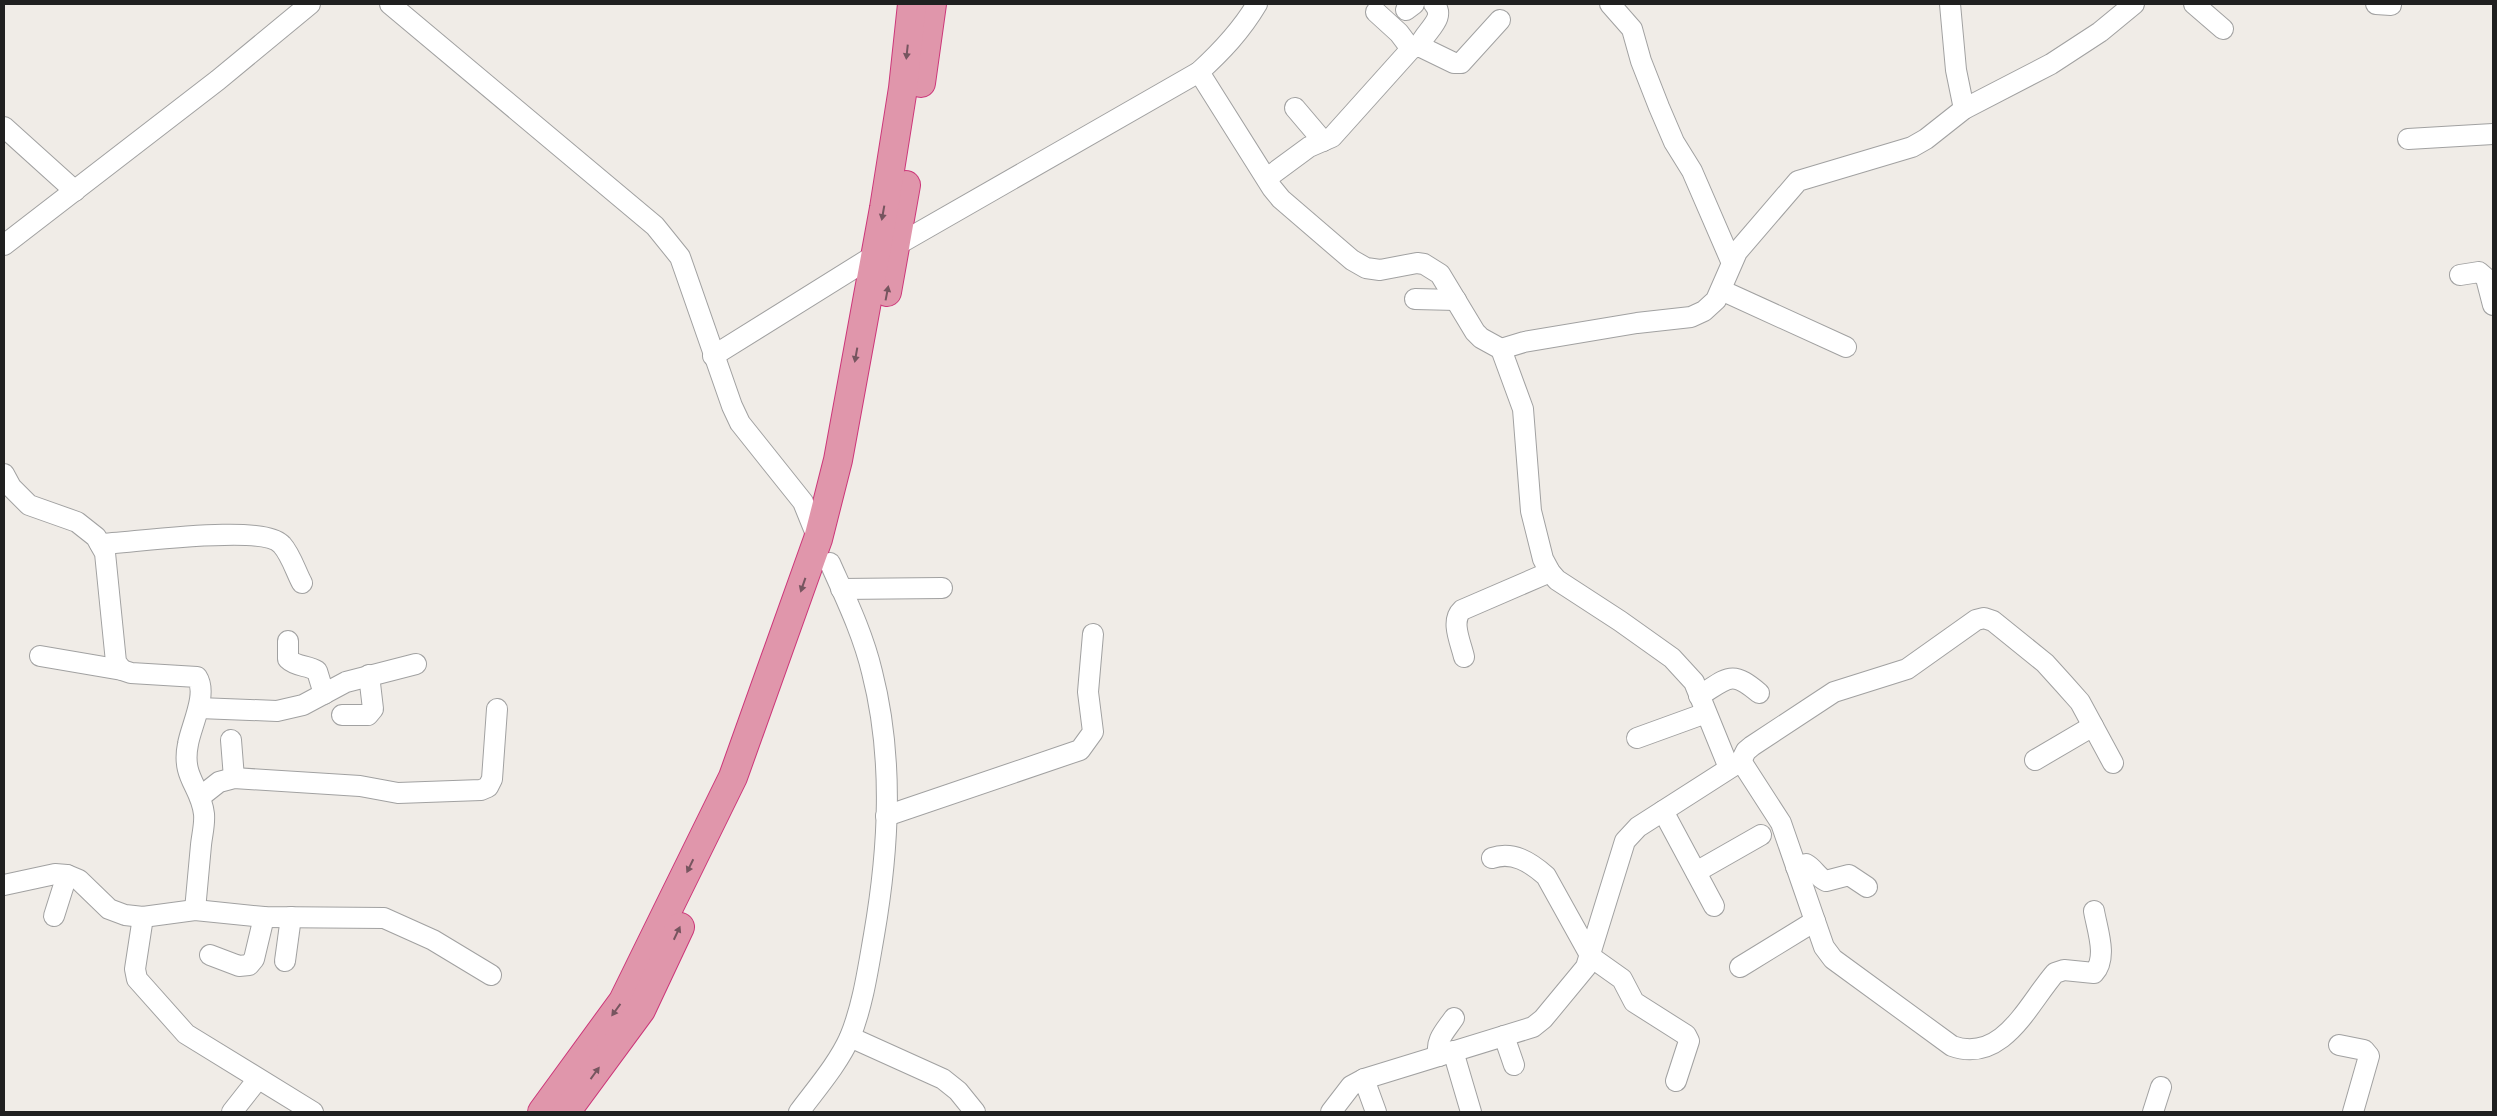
<svg xmlns="http://www.w3.org/2000/svg" width="2497" height="1116" font-family="Roboto,sans-serif">
  <style>
    .lines { fill: none; stroke-linecap: round; stroke-linejoin: round }
    .minor-casing { stroke: #a1a1a1; stroke-width: 22 }
    .highway-casing { stroke: #cc3679; stroke-width: 30 }
    .minor { stroke: #fff; stroke-width: 20 }
    .highway { stroke: #e096ab; stroke-width: 28 }
    .oneway { fill: #76555f }
  </style>
  <rect width="100%" height="100%" fill="#f0ece7"/>
  <g class="lines">
    <g class="minor-casing">
      <g id="minor">
        <path d="M 390,4 L 655,226 L 680,257 L 732,406 L 740,423 L 803,502 L 818,539"/>
        <path d="M 1610,4 L 1632,29 L 1641,61 L 1659,107 L 1674,142 L 1692,171 L 1731,261"/>
        <path d="M 1950,4 L 1956,70 L 1964,109"/>
        <path d="M 2194,4 L 2223,29"/>
        <path d="M 2376,4 L 2391,5"/>
        <path d="M 1406,10 L 1414,4"/>
        <path d="M 1376,12 L 1399,33 L 1411,49"/>
        <path d="M 1419,46 C 1426,30 1447,18 1434,4"/>
        <path d="M 1199,72 L 1272,188 L 1281,199 L 1352,260 L 1366,268 L 1380,270 L 1417,263 L 1424,264 L 1440,274 L 1475,332 L 1481,338 L 1501,349 L 1523,409 L 1531,511 L 1543,559 L 1550,572 L 1557,580 L 1620,621 L 1672,658 L 1694,682 L 1729,768"/>
        <path d="M 1295,108 L 1323,141"/>
        <path d="M 4,127 L 75,191"/>
        <path d="M 2408,139 L 2493,134"/>
        <path d="M 1267,178 L 1309,147 L 1332,137 L 1411,49 L 1419,46 L 1454,63 L 1461,63 L 1500,20"/>
        <path d="M 4,245 L 218,80 L 310,4"/>
        <path d="M 897,245 L 1199,72 C 1222,51 1241,31 1257,4"/>
        <path d="M 2460,275 L 2479,272 L 2486,278 L 2493,305"/>
        <path d="M 1721,290 L 1846,347"/>
        <path d="M 1415,299 L 1456,300"/>
        <path d="M 1501,349 L 1524,342 L 1637,323 L 1691,317 L 1704,311 L 1716,300 L 1737,252 L 1798,181 L 1912,147 L 1926,139 L 1964,109 L 2051,64 L 2100,32 L 2134,4"/>
        <path d="M 713,356 L 875,255"/>
        <path d="M 4,474 L 11,487 L 29,505 L 77,522 L 96,537 L 105,553 L 116,662 L 122,670"/>
        <path d="M 100,544 C 132,543 264,523 282,545 C 291,555 296,572 302,583"/>
        <path d="M 841,589 L 942,588"/>
        <path d="M 288,641 L 288,659 C 296,667 308,665 317,671 L 324,694"/>
        <path d="M 40,656 L 122,670 L 131,673 L 197,677 C 208,694 191,726 188,744 C 181,778 201,786 204,814 C 205,824 202,835 201,845 C 199,867 197,888 195,910"/>
        <path d="M 1464,657 C 1461,643 1450,621 1462,610 L 1550,572"/>
        <path d="M 1699,696 C 1728,678 1731,669 1759,693"/>
        <path d="M 199,708 L 277,711 L 303,705 L 346,682 L 416,664"/>
        <path d="M 342,715 L 368,715 L 373,709 L 369,675"/>
        <path d="M 1637,738 L 1706,713"/>
        <path d="M 231,740 L 234,778"/>
        <path d="M 2035,760 L 2093,726"/>
        <path d="M 1741,761 L 1781,823 L 1824,947 L 1833,959 L 1952,1046 C 2003,1064 2028,1004 2055,973 L 2064,970 L 2094,973 C 2108,958 2097,929 2094,911"/>
        <path d="M 200,797 L 219,782 L 234,778 L 360,786 L 398,793 L 481,790 L 488,787 L 492,779 L 497,709"/>
        <path d="M 1663,811 L 1714,906"/>
        <path d="M 886,816 L 1080,750 L 1093,732 L 1088,692 L 1093,634"/>
        <path d="M 1492,858 C 1513,851 1530,862 1546,876 L 1591,957 L 1622,979 L 1634,1002 L 1686,1035 L 1689,1041 L 1676,1081"/>
        <path d="M 1796,867 L 1806,864 C 1814,868 1817,877 1826,881 L 1849,875 L 1867,887"/>
        <path d="M 1696,872 L 1761,835"/>
        <path d="M 4,885 L 55,874 L 67,875 L 79,880 L 109,909 L 125,915 L 143,917 L 195,910 L 264,917 L 384,918 L 433,940 L 491,975"/>
        <path d="M 54,916 L 67,875"/>
        <path d="M 143,917 L 135,969 L 137,979 L 186,1034 L 313,1112"/>
        <path d="M 210,955 L 239,966 L 249,965 L 254,959 L 264,917"/>
        <path d="M 285,961 L 291,917"/>
        <path d="M 1740,967 L 1815,921"/>
        <path d="M 1504,1036 L 1514,1065"/>
        <path d="M 850,1037 L 943,1079 L 958,1091 L 975,1112"/>
        <path d="M 2339,1045 L 2364,1050 L 2369,1056 L 2353,1112"/>
        <path d="M 1453,1051 L 1471,1112"/>
        <path d="M 1439,1056 C 1434,1041 1446,1030 1454,1018"/>
        <path d="M 1364,1079 L 1376,1112"/>
        <path d="M 232,1112 L 258,1079"/>
        <path d="M 799,1112 C 816,1089 838,1064 850,1037 C 863,1005 868,969 874,935 C 889,848 894,758 872,672 C 863,634 846,599 830,563"/>
        <path d="M 1331,1112 L 1351,1086 L 1364,1079 L 1533,1027 L 1543,1019 L 1586,967 L 1625,841 L 1638,827 L 1741,761 L 1746,751 L 1752,746 L 1834,692 L 1907,669 L 1976,620 L 1984,618 L 1993,621 L 2045,663 L 2064,684 L 2080,702 L 2113,763"/>
        <path d="M 2153,1112 L 2161,1087"/>
      </g>
    </g>
    <g class="highway-casing">
      <g id="highway">
        <path d="M 921,83 L 932,4"/>
        <path d="M 887,292 L 906,185"/>
        <path d="M 542,1112 L 623,1001 L 733,777 L 818,539 L 838,460 L 884,208 L 903,88 L 912,4"/>
        <path d="M 566,1112 L 641,1010 L 680,927"/>
      </g>
    </g>
    <use href="#minor" class="minor"/>
    <use href="#highway" class="highway"/>
  </g>
  <defs><path id="oneway-solid" d="M-6-.8H1V-3.2L6.5 0L1 3.2V.8H-6Z" transform="scale(1.25)"/></defs>
  <g class="oneway">
    <use href="#oneway-solid" transform="translate(907 52) rotate(96)"/>
    <use href="#oneway-solid" transform="translate(883 213) rotate(100)"/>
    <use href="#oneway-solid" transform="translate(887 293) rotate(-79)"/>
    <use href="#oneway-solid" transform="translate(856 355) rotate(100)"/>
    <use href="#oneway-solid" transform="translate(803 585) rotate(109)"/>
    <use href="#oneway-solid" transform="translate(690 866) rotate(116)"/>
    <use href="#oneway-solid" transform="translate(677 933) rotate(-65)"/>
    <use href="#oneway-solid" transform="translate(616 1010) rotate(126)"/>
    <use href="#oneway-solid" transform="translate(595 1073) rotate(-54)"/>
  </g>
  <rect width="2497" height="1116" fill="none" stroke="#202020" stroke-width="10"/>
</svg>
